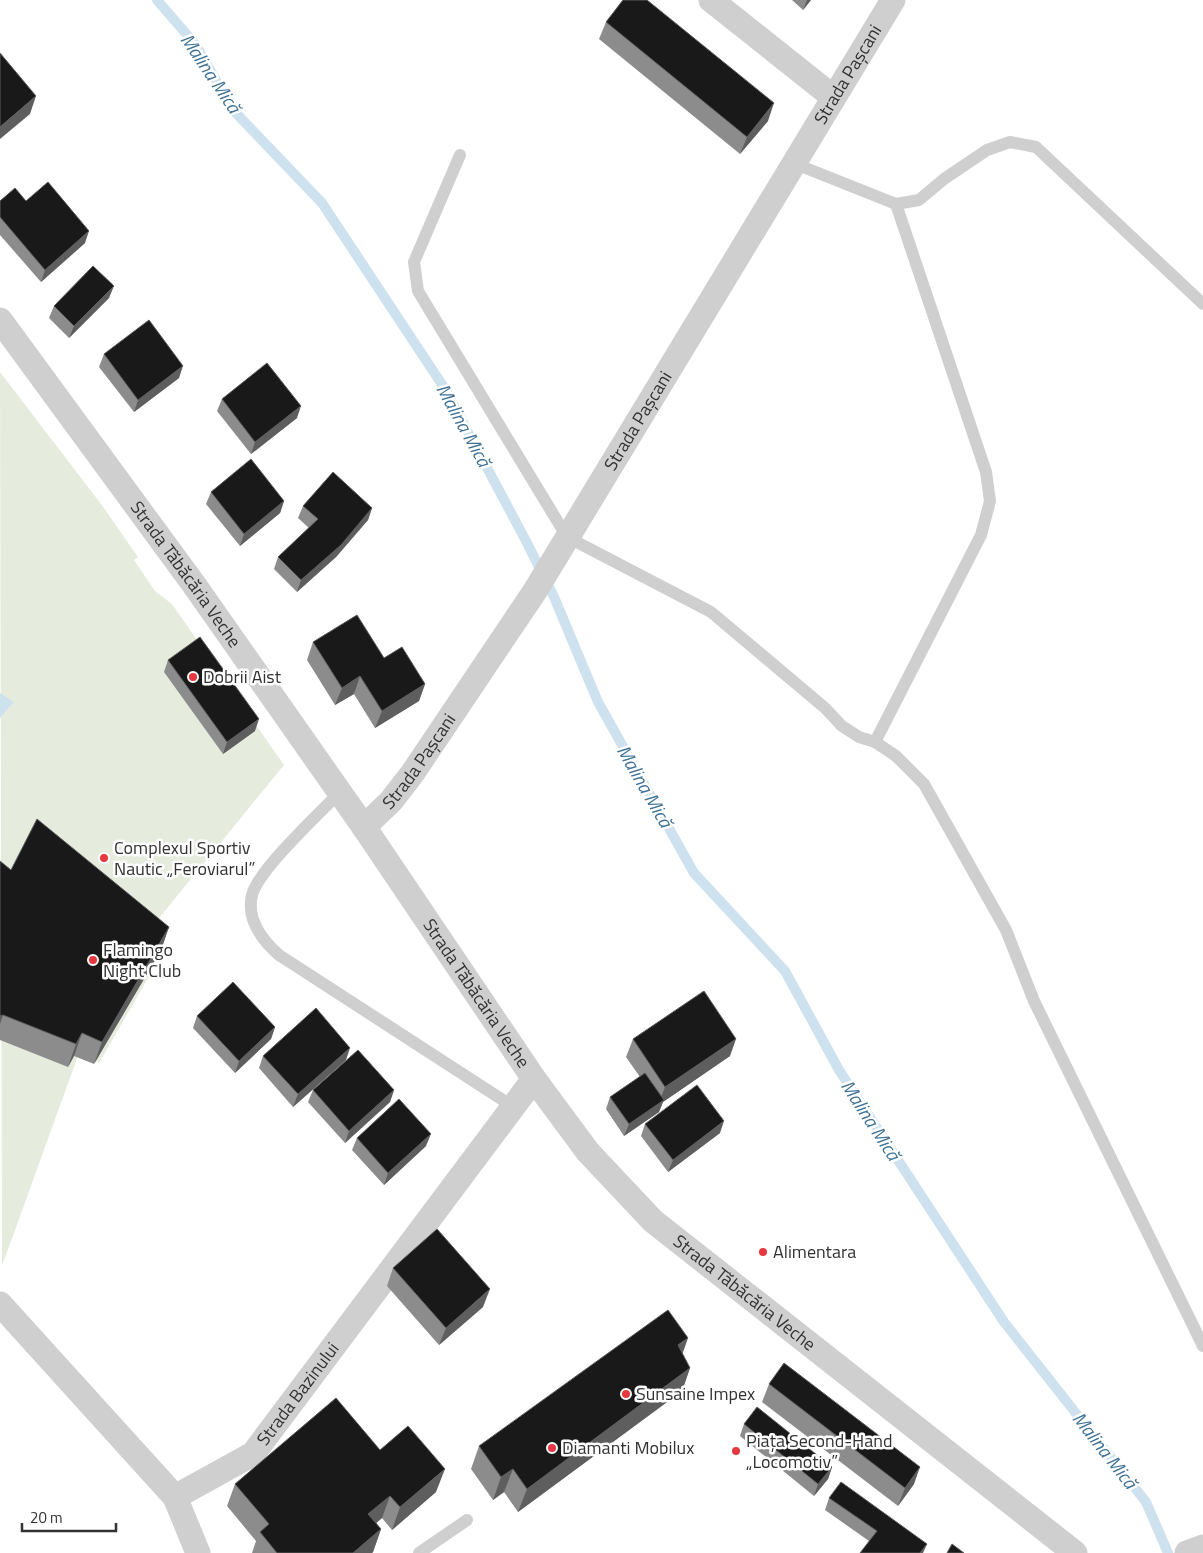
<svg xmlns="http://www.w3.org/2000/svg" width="1203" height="1553" font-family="'Titillium Web',sans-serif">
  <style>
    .green { fill: #e5ecde }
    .water { fill: #cee1ee }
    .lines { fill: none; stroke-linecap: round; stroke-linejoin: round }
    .stream { stroke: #cee1ee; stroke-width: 10 }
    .lane { stroke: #cfcfcf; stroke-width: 12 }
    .street { stroke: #cfcfcf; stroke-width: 25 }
    .wall { fill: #8c8c8c }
    .shaded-wall { fill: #5e5e5e }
    .building { fill: #191919; stroke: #5e5e5e }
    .poi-dot { fill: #e6383f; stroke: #fff; stroke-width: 2 }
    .labels { text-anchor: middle; stroke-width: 5; stroke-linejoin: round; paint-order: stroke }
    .street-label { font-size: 18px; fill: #323232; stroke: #fff }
    .poi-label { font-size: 18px; fill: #323232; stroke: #fff; text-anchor: start }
    .water-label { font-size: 19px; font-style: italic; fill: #3f7296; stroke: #fff }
  </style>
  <rect width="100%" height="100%" fill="#fff"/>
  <path class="green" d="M 0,372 L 101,504 L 138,557 L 134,560 L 155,591 L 172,604 L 284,765 L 133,950 L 155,966 L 99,1063 L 79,1053 L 2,1266 Z"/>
  <path class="water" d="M 0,693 L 14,702 L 0,718 Z"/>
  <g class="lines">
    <path class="stream" d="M 157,0 L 195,44 L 233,110 L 322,203 L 445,389 L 526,541 L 554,597 L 598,702 L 694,873 L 785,971 L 839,1070 L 1004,1322 L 1146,1502 L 1168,1553"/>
    <g class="lane">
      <path d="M 460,155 L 414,262 L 418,291 L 567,537 L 711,612 L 825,708 L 842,726 L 859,737 L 875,742 L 896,756 L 924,784 L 1006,930 L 1034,1001 L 1203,1346"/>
      <path d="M 793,163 L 896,204 L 919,200 L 944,179 L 987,150 L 1010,142 L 1036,147 L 1203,304"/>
      <path d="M 875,742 L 981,535 L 990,501 L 986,472 L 896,204"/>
      <path d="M 340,792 C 319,814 259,869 252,895 C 246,920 262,940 279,955 L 512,1106"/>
      <path d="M 419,1553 L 467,1520"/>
    </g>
    <g class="street">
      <path d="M 711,0 L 833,97"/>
      <path id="s1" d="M 0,320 L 195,586 L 364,827 L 534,1079 L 588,1152 L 653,1221 L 1075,1553"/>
      <path id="s2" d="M 364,827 L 391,801 L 412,774 L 535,591 L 893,0"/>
      <path d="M 0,1304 L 175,1497 L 198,1553"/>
      <path id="s3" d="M 175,1497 L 253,1454 L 534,1079"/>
      <path d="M 1187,1553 L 1203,1547"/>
    </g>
  </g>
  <g class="wall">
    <path d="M 792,0 L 811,0 L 803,10 Z"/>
    <path d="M 606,22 L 768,121 L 740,154 L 599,39 Z"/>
    <path d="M 0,201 L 26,201 L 85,243 L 41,282 L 0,235 Z"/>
    <path d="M 109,298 L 69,338 L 49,318 L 54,306 Z"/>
    <path d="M 104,354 L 179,378 L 134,412 L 99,367 Z"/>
    <path d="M 222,399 L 297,418 L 251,454 L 217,411 Z"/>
    <path d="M 211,492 L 284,501 L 280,513 L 240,546 L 206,504 Z"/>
    <path d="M 303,506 L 372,508 L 368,520 L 336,557 L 297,592 L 274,569 L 278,557 L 309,528 L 298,518 Z"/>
    <path d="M 313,642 L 384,658 L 425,684 L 419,701 L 375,728 L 354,694 L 335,705 L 307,660 Z"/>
    <path d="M 168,660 L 255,731 L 223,754 L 164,672 Z"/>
    <path d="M 0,861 L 11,870 L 169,927 L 161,950 L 94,1064 L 74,1056 L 68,1067 L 0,1040 Z"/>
    <path d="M 197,1016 L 275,1027 L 271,1039 L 235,1073 L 193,1028 Z"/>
    <path d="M 633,1039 L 730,1056 L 663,1102 L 659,1112 L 624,1136 L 606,1109 L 610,1097 L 640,1077 L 626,1057 Z"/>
    <path d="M 263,1056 L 346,1060 L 293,1107 L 259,1068 Z"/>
    <path d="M 313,1090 L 394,1090 L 390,1102 L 345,1143 L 308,1102 Z"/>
    <path d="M 645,1124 L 720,1133 L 668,1172 L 641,1136 Z"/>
    <path d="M 357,1138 L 426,1146 L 384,1185 L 352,1150 Z"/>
    <path d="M 393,1268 L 483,1307 L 439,1345 L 387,1286 Z"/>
    <path d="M 682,1353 L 690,1368 L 682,1391 L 518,1512 L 504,1492 L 493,1500 L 471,1469 L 479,1446 Z"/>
    <path d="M 769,1384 L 914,1484 L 898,1506 L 762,1402 Z"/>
    <path d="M 744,1424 L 832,1467 L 828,1479 L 814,1496 L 740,1436 Z"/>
    <path d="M 380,1450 L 436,1492 L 392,1530 L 382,1518 L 376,1523 L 381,1529 L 373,1552 L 372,1553 L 252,1553 L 256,1541 L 227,1506 L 235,1484 Z"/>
    <path d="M 829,1498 L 927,1544 L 869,1541 L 825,1510 Z"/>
  </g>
  <g class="shaded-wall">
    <path d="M 807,0 L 811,0 L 803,10 Z"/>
    <path d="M 36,96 L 30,114 L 0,139 L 0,127 Z"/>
    <path d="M 774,103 L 768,121 L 740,154 L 747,137 Z"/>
    <path d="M 89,231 L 85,243 L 41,282 L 45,270 Z"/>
    <path d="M 114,286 L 109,298 L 69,338 L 74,326 Z"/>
    <path d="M 183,366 L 179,378 L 134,412 L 138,400 Z"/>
    <path d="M 301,406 L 297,418 L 251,454 L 255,442 Z"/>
    <path d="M 284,501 L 280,513 L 240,546 L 244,534 Z"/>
    <path d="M 372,508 L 368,520 L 336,557 L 297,592 L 301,580 Z"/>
    <path d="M 360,676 L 354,694 L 335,705 L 342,688 Z"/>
    <path d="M 425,684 L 419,701 L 375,728 L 382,711 Z"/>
    <path d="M 259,719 L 255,731 L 223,754 L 227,742 Z"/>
    <path d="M 169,927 L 161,950 L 94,1064 L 102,1042 Z"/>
    <path d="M 3,1015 L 0,1024 L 0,1016 Z"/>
    <path d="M 275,1027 L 271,1039 L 235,1073 L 239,1061 Z"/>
    <path d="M 82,1033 L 74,1056 L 68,1067 L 76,1044 Z"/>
    <path d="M 736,1039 L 730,1056 L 663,1102 L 659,1112 L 624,1136 L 629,1124 L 659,1103 L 665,1087 Z"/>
    <path d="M 350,1048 L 346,1060 L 293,1107 L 298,1094 Z"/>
    <path d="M 394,1090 L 390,1102 L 345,1143 L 349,1131 Z"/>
    <path d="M 724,1121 L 720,1133 L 668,1172 L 673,1160 Z"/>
    <path d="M 431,1134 L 426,1146 L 384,1185 L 388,1173 Z"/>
    <path d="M 490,1289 L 483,1307 L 439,1345 L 446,1328 Z"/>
    <path d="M 688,1338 L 680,1361 L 678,1345 Z"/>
    <path d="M 690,1368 L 682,1391 L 518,1512 L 527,1489 Z"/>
    <path d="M 832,1467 L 828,1479 L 814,1496 L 818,1484 Z"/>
    <path d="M 920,1467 L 914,1484 L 898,1506 L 905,1488 Z"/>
    <path d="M 445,1469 L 436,1492 L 392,1530 L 400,1507 Z"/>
    <path d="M 513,1469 L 504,1492 L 493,1500 L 501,1477 Z"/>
    <path d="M 390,1496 L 382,1518 L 360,1537 L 368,1514 Z"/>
    <path d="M 381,1529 L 373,1552 L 372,1553 L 353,1553 Z"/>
    <path d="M 927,1544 L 923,1553 L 920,1553 Z"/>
  </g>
  <g class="building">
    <path d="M 623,0 L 647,0 L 774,103 L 747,137 L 606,22 Z"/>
    <path d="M 0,53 L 36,96 L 0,127 Z"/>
    <path d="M 48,182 L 89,231 L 45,270 L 0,217 L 0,201 L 15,188 L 26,201 Z"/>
    <path d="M 93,266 L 114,286 L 74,326 L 54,306 Z"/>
    <path d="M 149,320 L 183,366 L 138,400 L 104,354 Z"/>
    <path d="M 267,363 L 301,406 L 255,442 L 222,399 Z"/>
    <path d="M 251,459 L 284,501 L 244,534 L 211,492 Z"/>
    <path d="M 333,472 L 372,508 L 341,545 L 301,580 L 278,557 L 318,519 L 303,506 Z"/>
    <path d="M 357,615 L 384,658 L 402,647 L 425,684 L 382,711 L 360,676 L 342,688 L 313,642 Z"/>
    <path d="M 200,637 L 259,719 L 227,742 L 168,660 Z"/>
    <path d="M 37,819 L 169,927 L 102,1042 L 82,1033 L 76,1044 L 3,1015 L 0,1016 L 0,861 L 11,870 Z"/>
    <path d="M 233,982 L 275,1027 L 239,1061 L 197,1016 Z"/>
    <path d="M 704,991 L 736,1039 L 665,1087 L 633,1039 Z"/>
    <path d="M 316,1008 L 350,1048 L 298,1094 L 263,1056 Z"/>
    <path d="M 358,1050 L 394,1090 L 349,1131 L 313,1090 Z"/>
    <path d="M 645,1073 L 664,1100 L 629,1124 L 610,1097 Z"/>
    <path d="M 697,1085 L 724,1121 L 673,1160 L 645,1124 Z"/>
    <path d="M 399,1099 L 431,1134 L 388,1173 L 357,1138 Z"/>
    <path d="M 437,1229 L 490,1289 L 446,1328 L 393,1268 Z"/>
    <path d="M 668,1310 L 688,1338 L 678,1345 L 690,1368 L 527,1489 L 513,1469 L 501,1477 L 479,1446 Z"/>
    <path d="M 784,1363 L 920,1467 L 905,1488 L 769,1384 Z"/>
    <path d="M 336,1398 L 380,1450 L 408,1426 L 445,1469 L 400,1507 L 390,1496 L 368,1514 L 381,1529 L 353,1553 L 277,1553 L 260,1532 L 269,1524 L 235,1484 Z"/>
    <path d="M 757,1407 L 832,1467 L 818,1484 L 744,1424 Z"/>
    <path d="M 841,1482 L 927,1544 L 920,1553 L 860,1553 L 877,1531 L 829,1498 Z"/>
    <path d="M 952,1544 L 964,1553 L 947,1553 Z"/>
  </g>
  <g class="poi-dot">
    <circle cx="193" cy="677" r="5"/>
    <circle cx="104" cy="858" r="5"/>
    <circle cx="93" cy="960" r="5"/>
    <circle cx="763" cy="1252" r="5"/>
    <circle cx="626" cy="1394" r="5"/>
    <circle cx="552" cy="1448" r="5"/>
    <circle cx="736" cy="1451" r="5"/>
  </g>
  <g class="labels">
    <g class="street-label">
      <text dy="6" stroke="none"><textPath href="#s2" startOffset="896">Strada Pașcani</textPath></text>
      <text dy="6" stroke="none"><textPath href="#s2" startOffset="491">Strada Pașcani</textPath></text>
      <text dy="6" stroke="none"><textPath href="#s1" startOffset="315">Strada Tăbăcăria Veche</textPath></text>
      <text dy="6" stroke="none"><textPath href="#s2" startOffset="86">Strada Pașcani</textPath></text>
      <text dy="6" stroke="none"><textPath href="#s1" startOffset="825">Strada Tăbăcăria Veche</textPath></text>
      <text dy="6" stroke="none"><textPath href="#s1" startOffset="1230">Strada Tăbăcăria Veche</textPath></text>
      <text dy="6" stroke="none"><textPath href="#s3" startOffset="164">Strada Bazinului</textPath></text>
    </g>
    <g class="poi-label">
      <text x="203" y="683">Dobrii Aist</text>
      <text x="114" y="854">Complexul Sportiv<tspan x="114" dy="21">Nautic „Feroviarul”</tspan></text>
      <text x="103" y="956">Flamingo<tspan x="103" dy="21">Night Club</tspan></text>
      <text x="773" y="1258">Alimentara</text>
      <text x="636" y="1400">Sunsaine Impex</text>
      <text x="746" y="1447">Piața Second-Hand<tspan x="746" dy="21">„Locomotiv”</tspan></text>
      <text x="562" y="1454">Diamanti Mobilux</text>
    </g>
    <g class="water-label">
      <text transform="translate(211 73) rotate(56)" y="7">Malina Mică</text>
      <text transform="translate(464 425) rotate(61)" y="7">Malina Mică</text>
      <text transform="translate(645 786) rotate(60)" y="7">Malina Mică</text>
      <text transform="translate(871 1120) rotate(57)" y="7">Malina Mică</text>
      <text transform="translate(1105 1450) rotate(52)" y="7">Malina Mică</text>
    </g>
  </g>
  <path d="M22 1523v8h94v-8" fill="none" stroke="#323232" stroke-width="2.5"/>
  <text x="30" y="1523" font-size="15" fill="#323232" stroke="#ffffff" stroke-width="4" paint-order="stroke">20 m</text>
</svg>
